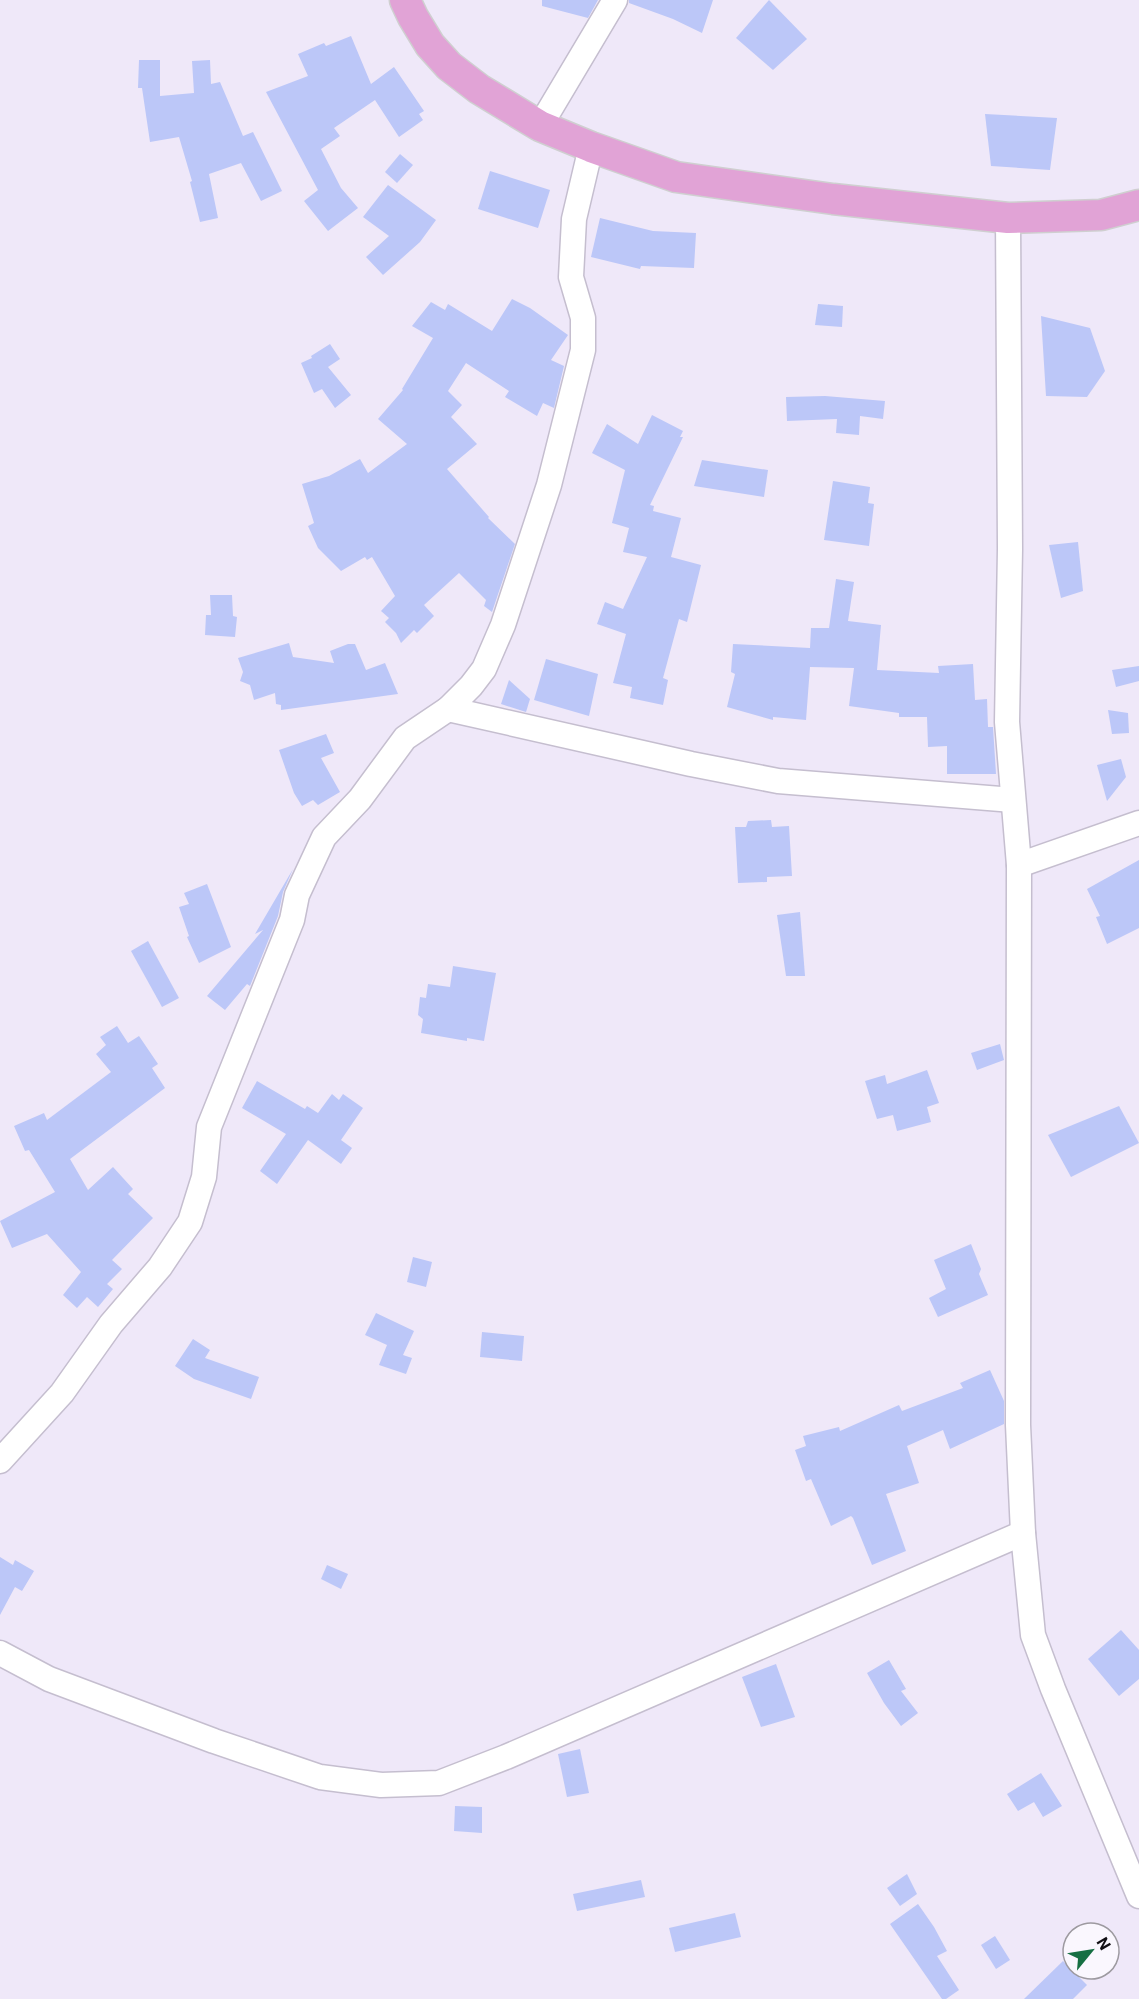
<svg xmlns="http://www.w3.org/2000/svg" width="1139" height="1999" font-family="Roboto,sans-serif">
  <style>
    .building { fill: #bcc7f8 }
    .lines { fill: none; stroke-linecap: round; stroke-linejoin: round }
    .minor-casing { stroke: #c5becf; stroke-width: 27 }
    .major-casing { stroke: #cfcfd0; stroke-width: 33 }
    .minor { stroke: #fff; stroke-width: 24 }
    .major { stroke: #e1a3d6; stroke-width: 30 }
  </style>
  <rect width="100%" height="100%" fill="#efe8f9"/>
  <g class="building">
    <path d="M 542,0 L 598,0 L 588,18 L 542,6 Z"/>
    <path d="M 629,0 L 713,0 L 702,33 L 673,19 L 629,3 Z"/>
    <path d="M 769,0 L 807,39 L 773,70 L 736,38 Z"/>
    <path d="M 351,36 L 371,84 L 394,67 L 424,111 L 419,114 L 423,120 L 399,137 L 375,100 L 334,128 L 340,136 L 321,149 L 341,188 L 358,208 L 328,231 L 304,201 L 318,190 L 266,92 L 308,76 L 298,54 L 324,43 L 326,46 Z"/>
    <path d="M 139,60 L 160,60 L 160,96 L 194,93 L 192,61 L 210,60 L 211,84 L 220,82 L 243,136 L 253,132 L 282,191 L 261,201 L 241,163 L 209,174 L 218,218 L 200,222 L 190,182 L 192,181 L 179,137 L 150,142 L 142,88 L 138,88 Z"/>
    <path d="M 985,114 L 1057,118 L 1050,170 L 991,166 Z"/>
    <path d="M 400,154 L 413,165 L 397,183 L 385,172 Z"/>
    <path d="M 490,171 L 550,190 L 538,228 L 478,209 Z"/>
    <path d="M 388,185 L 436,220 L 420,242 L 383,275 L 366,257 L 389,236 L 363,217 Z"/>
    <path d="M 600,218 L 653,231 L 696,233 L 694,268 L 641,266 L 640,269 L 591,257 Z"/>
    <path d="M 512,299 L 530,308 L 568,335 L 551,360 L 564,366 L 554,408 L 543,403 L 537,416 L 505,397 L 509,391 L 466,363 L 448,391 L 462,405 L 451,417 L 477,444 L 447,469 L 489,517 L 488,518 L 515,544 L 492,612 L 484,606 L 486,600 L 459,573 L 424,605 L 434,616 L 417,633 L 414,630 L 401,643 L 396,633 L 385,622 L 389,618 L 381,611 L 395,596 L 372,557 L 367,560 L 365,557 L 341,571 L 318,548 L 308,526 L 314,523 L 302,484 L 329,476 L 360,459 L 368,473 L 407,444 L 378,419 L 403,390 L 402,389 L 433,338 L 412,326 L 431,302 L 445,310 L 448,304 L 492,331 Z"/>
    <path d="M 818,304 L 843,306 L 842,327 L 815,325 Z"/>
    <path d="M 1041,316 L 1090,328 L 1105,371 L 1087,397 L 1046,396 Z"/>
    <path d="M 330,344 L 340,359 L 328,367 L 351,395 L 335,408 L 322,389 L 314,393 L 301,363 L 312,358 L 311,356 Z"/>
    <path d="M 825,396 L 885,401 L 883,419 L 860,416 L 859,435 L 836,433 L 837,419 L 787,421 L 786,397 Z"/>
    <path d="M 652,415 L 683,431 L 680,437 L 683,437 L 650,505 L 654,506 L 653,511 L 681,518 L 671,557 L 701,565 L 687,622 L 679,619 L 663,678 L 668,680 L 663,705 L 630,698 L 632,687 L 613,683 L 626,634 L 597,624 L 605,602 L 623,609 L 647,557 L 623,552 L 629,528 L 612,523 L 625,470 L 592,453 L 607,424 L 638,444 Z"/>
    <path d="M 702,460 L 768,470 L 764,497 L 694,486 Z"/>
    <path d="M 833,481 L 870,487 L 868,503 L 874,504 L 869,546 L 824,540 Z"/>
    <path d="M 1078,542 L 1083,591 L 1061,598 L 1049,545 Z"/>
    <path d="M 836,579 L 854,582 L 848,621 L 881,625 L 877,670 L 939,673 L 938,666 L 973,664 L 975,700 L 987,699 L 988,727 L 993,727 L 996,774 L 947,774 L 947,746 L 928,747 L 927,717 L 899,717 L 899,713 L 849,706 L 854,668 L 810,667 L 806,720 L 773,717 L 773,720 L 727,707 L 735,674 L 731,672 L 733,644 L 810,648 L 811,628 L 829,628 Z"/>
    <path d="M 210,595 L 232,595 L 233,616 L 237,617 L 235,637 L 205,635 L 206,615 L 211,615 Z"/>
    <path d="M 289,643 L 293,657 L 334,663 L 330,651 L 348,644 L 355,644 L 366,670 L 385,663 L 398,694 L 281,710 L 281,705 L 276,704 L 275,693 L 254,700 L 250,685 L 240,681 L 243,672 L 238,658 Z"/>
    <path d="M 546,659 L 598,674 L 589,716 L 534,700 Z"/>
    <path d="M 1139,666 L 1139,681 L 1116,687 L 1112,670 Z"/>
    <path d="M 509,680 L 530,699 L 526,712 L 501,704 Z"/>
    <path d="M 1108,710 L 1128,713 L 1129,733 L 1112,734 Z"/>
    <path d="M 326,734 L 334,753 L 321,758 L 340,792 L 318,805 L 313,800 L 302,806 L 294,793 L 279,750 Z"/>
    <path d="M 1121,759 L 1126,777 L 1107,801 L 1097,765 Z"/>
    <path d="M 771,820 L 772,827 L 789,826 L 792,876 L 767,877 L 767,882 L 738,883 L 735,827 L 746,827 L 748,821 Z"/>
    <path d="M 1139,860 L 1139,928 L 1107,944 L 1096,917 L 1100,916 L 1087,889 Z"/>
    <path d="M 293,869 L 283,892 L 278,916 L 250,986 L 247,984 L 225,1010 L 207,996 L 263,930 L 255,934 Z"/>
    <path d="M 207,884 L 231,947 L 199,963 L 187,937 L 189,936 L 179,907 L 189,904 L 184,893 Z"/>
    <path d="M 800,912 L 805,976 L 786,976 L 777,915 Z"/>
    <path d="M 148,941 L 179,998 L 162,1007 L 131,951 Z"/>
    <path d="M 453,966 L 496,973 L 484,1041 L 467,1038 L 467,1041 L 421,1033 L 423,1019 L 418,1015 L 420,997 L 426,998 L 428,984 L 450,987 Z"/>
    <path d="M 117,1026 L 128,1043 L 139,1036 L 158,1064 L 152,1068 L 165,1088 L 70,1159 L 88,1190 L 113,1167 L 133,1189 L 128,1194 L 153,1218 L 112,1260 L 122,1269 L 107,1284 L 113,1289 L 98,1307 L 87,1297 L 77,1308 L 63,1295 L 81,1272 L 47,1234 L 12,1248 L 0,1221 L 55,1192 L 29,1150 L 25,1151 L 14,1126 L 44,1113 L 47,1120 L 111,1072 L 96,1054 L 106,1045 L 100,1037 Z"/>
    <path d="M 1000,1044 L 1004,1060 L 977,1070 L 971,1053 Z"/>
    <path d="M 927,1070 L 939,1103 L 927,1107 L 931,1122 L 897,1131 L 893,1115 L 877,1119 L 865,1081 L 885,1075 L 887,1084 Z"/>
    <path d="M 257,1081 L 305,1109 L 307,1106 L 318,1113 L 332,1094 L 339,1100 L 343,1094 L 363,1108 L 341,1140 L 352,1148 L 341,1164 L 308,1140 L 277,1184 L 260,1171 L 286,1134 L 242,1108 Z"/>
    <path d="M 1119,1106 L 1139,1143 L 1071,1177 L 1048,1135 Z"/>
    <path d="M 971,1244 L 981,1269 L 979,1274 L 988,1295 L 938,1317 L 929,1298 L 946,1289 L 934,1260 Z"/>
    <path d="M 413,1257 L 432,1262 L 426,1287 L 407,1282 Z"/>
    <path d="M 376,1313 L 414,1331 L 403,1355 L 412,1358 L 406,1374 L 379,1365 L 387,1345 L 365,1335 Z"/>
    <path d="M 482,1332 L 524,1336 L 522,1361 L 480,1357 Z"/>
    <path d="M 193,1339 L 210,1350 L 205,1358 L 259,1377 L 251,1399 L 194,1379 L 175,1366 Z"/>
    <path d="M 990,1370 L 1004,1401 L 1004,1424 L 950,1449 L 943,1430 L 907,1446 L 919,1483 L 886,1494 L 906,1551 L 872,1565 L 853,1518 L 851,1516 L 831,1526 L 811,1479 L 806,1481 L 795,1450 L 806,1446 L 803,1436 L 839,1427 L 840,1431 L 899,1405 L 902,1411 L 963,1388 L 960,1383 Z"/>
    <path d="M 0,1557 L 13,1565 L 15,1560 L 34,1571 L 22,1591 L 15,1587 L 0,1615 Z"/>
    <path d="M 327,1565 L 348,1574 L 341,1589 L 321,1579 Z"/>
    <path d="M 1121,1630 L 1139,1650 L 1139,1679 L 1119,1696 L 1088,1659 Z"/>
    <path d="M 889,1660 L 906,1689 L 901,1691 L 918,1713 L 901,1726 L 884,1703 L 867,1673 Z"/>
    <path d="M 776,1664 L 795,1717 L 761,1727 L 742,1677 Z"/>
    <path d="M 580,1749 L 589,1793 L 567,1797 L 558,1754 Z"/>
    <path d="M 1041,1773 L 1062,1806 L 1043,1817 L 1034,1802 L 1018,1811 L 1007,1794 Z"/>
    <path d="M 455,1806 L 482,1807 L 482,1833 L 454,1831 Z"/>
    <path d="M 907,1874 L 917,1894 L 900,1906 L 887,1888 Z"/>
    <path d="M 641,1880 L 645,1897 L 577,1911 L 573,1894 Z"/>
    <path d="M 918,1904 L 934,1927 L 947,1951 L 937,1956 L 959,1990 L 946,1999 L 942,1999 L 890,1924 Z"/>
    <path d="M 735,1913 L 741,1937 L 675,1952 L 669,1928 Z"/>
    <path d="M 995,1936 L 1010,1960 L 996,1969 L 981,1945 Z"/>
    <path d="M 1063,1961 L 1087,1985 L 1073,1999 L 1024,1999 Z"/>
  </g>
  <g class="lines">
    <g class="minor-casing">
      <g id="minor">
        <path d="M 540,126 L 615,0"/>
        <path d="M 1008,218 L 1010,549 L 1007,722 L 1019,865 L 1018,1425 L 1023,1533 L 1033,1635 L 1053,1689 L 1139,1896"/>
        <path d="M 448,709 L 691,764 L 778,781 L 1013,800"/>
        <path d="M 1019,865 L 1139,823"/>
        <path d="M 0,1461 L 62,1393 L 111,1324 L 160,1267 L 190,1222 L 204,1177 L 209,1127 L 292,920 L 297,895 L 324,837 L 360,799 L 405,738 L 448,709 L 471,686 L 484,669 L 503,625 L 549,485 L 583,350 L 583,318 L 571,277 L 574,219 L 591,147"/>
        <path d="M 0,1653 L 49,1679 L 214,1741 L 320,1777 L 381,1785 L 439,1783 L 506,1757 L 1023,1533"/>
      </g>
    </g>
    <g class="major-casing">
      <path id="major" d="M 405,0 L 413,17 L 430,45 L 449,66 L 479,89 L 540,126 L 591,147 L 676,177 L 833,199 L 1008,218 L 1101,215 L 1139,205"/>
    </g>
    <use href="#minor" class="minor"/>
    <use href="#major" class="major"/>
  </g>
  <g transform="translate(1091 1951) rotate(60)"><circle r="28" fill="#faf7fe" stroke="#9d9aa0" stroke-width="1.5"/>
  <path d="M0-4.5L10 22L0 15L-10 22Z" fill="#166f43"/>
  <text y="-9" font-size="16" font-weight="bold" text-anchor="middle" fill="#110f14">N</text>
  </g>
</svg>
